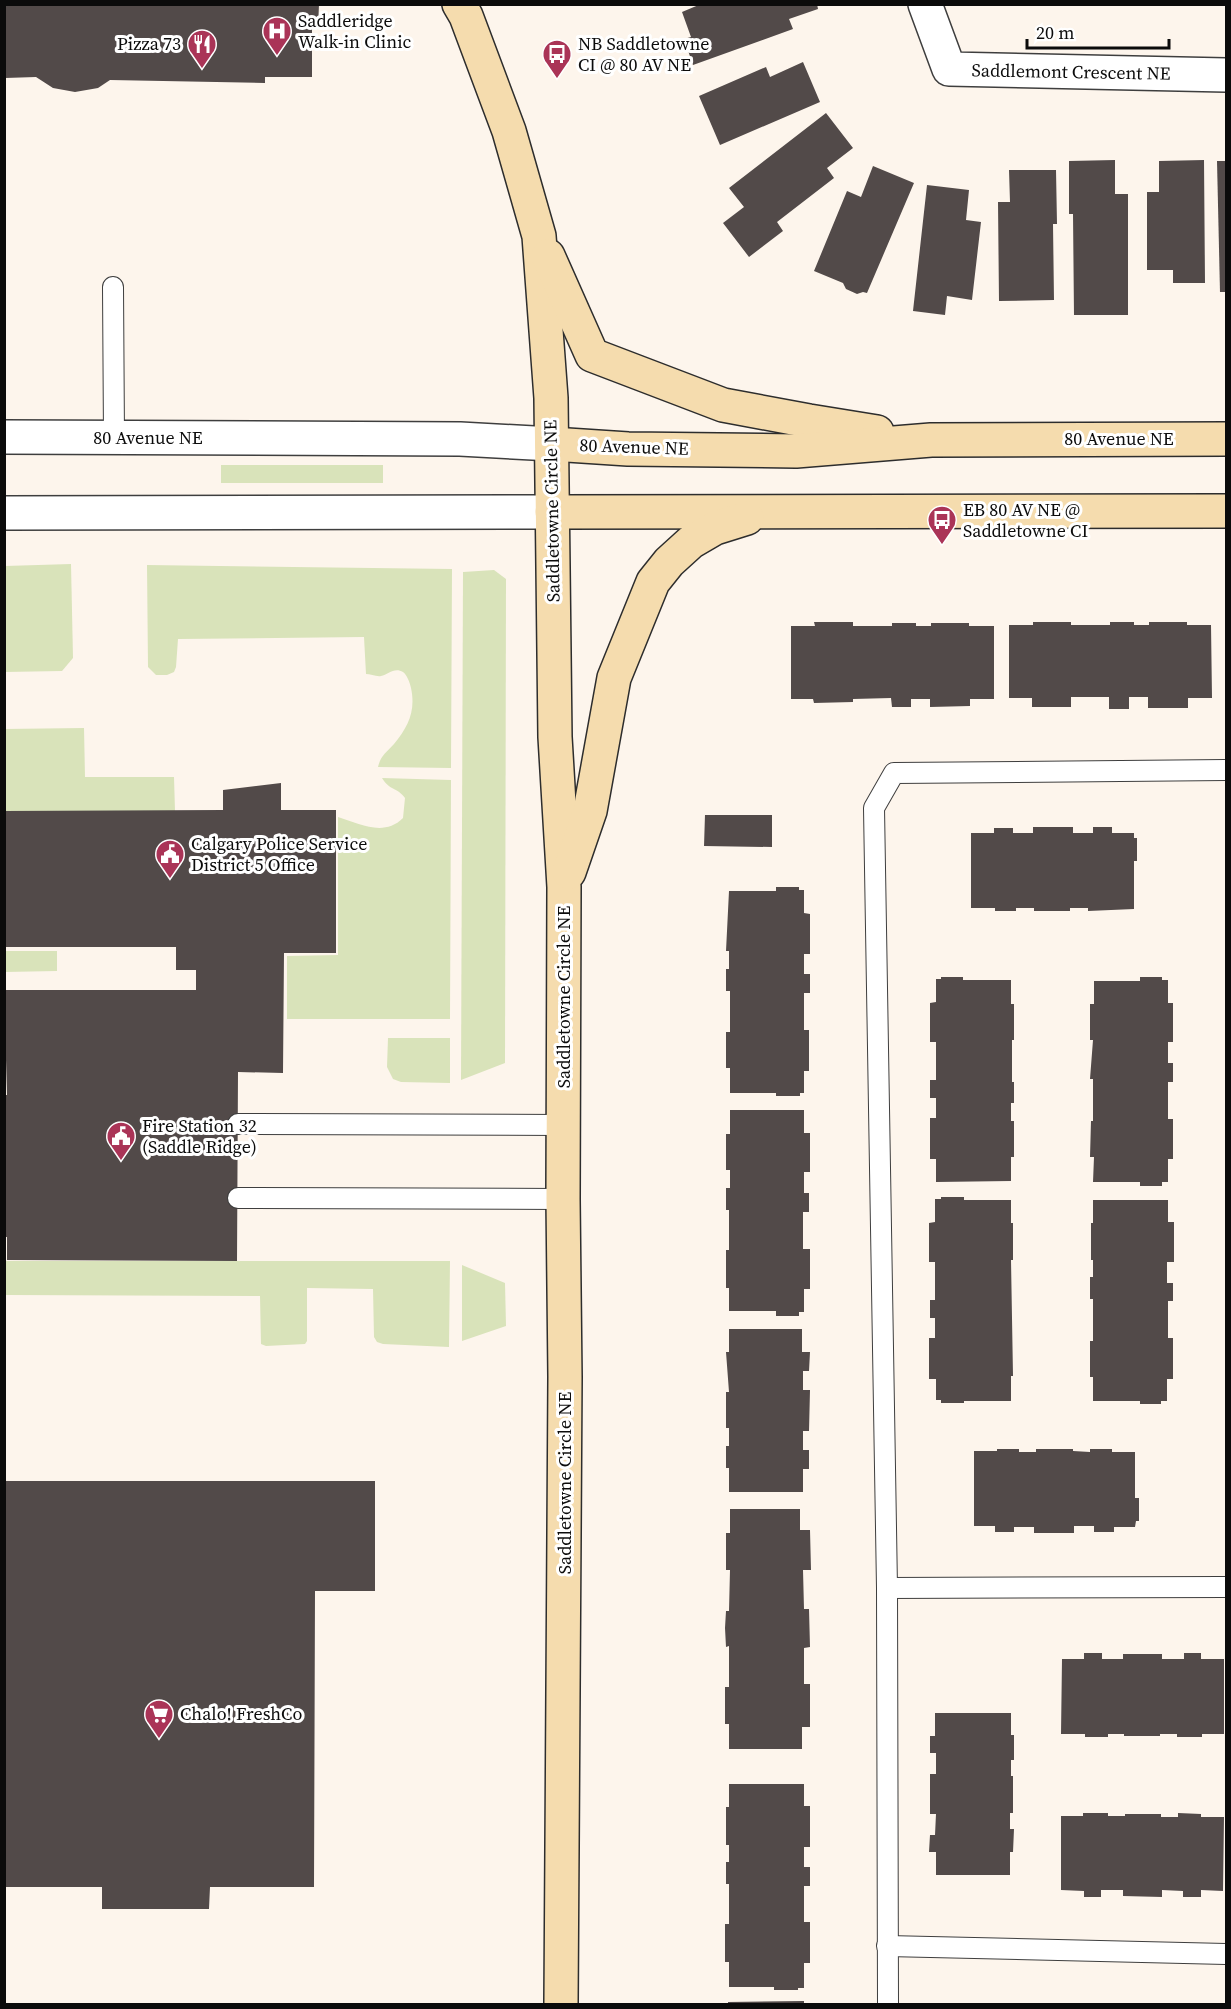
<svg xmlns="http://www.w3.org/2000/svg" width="1231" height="2009" font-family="'Source Serif 4',serif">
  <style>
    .green { fill: #d9e3ba }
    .building { fill: #524a49 }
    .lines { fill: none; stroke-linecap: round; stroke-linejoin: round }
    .lane-casing { stroke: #3e3e3e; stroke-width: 22 }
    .street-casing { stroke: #3e3e3e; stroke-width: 36 }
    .secondary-casing { stroke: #2d2d2d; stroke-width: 36 }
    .lane { stroke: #fff; stroke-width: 20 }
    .street { stroke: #fff; stroke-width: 33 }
    .secondary { stroke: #f5dcae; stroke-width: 33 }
    .labels { text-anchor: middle; stroke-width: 6; stroke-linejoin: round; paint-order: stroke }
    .poi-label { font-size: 18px; fill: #0b0b0b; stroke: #fff; text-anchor: start }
    .street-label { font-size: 18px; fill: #0b0b0b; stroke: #fff }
  </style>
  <rect width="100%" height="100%" fill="#fdf5ec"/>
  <g class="green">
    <rect x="221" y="465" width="162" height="18"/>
    <path d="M 71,564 L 73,658 L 62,671 L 5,672 L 5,566 Z"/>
    <path d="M 147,565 L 452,569 L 451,768 L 378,767 C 381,755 386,753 394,744 C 408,727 416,711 411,688 C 410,683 407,675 403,672 C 394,667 388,675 381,676 C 377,677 370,674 366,674 L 364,637 L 178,639 L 176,667 L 174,672 L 167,675 L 156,675 L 148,667 Z"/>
    <path d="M 494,570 L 506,579 L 505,1063 L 461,1080 L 463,572 Z"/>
    <path d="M 84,728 L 85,777 L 174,777 L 175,811 L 5,811 L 4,729 Z"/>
    <path d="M 382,778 L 451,780 L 450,1019 L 287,1019 L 287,956 L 338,955 L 338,817 C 360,824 384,837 403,818 L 405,798 C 397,787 390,791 382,778 Z"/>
    <path d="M 5,951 L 57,951 L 57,971 L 5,972 Z"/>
    <path d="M 388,1038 L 450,1038 L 450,1083 L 401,1082 L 393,1079 L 387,1067 Z"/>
    <path d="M 6,1261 L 450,1261 L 449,1347 L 383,1344 L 377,1342 L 374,1337 L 373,1289 L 307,1288 L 307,1341 L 305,1344 L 266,1346 L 261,1344 L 260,1296 L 6,1295 Z"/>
    <path d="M 462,1265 L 505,1283 L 506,1326 L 462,1341 Z"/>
  </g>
  <g class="building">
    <path d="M 5,4 L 319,4 L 318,28 L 312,27 L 312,77 L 265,77 L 265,83 L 110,80 L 98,88 L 75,92 L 53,88 L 36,77 L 5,78 Z"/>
    <path d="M 701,4 L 817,4 L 818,9 L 789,19 L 793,29 L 693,65 L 684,39 L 691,37 L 682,12 Z"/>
    <path d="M 803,62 L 820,102 L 720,145 L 699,96 L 766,67 L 770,77 Z"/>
    <path d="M 826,113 L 853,148 L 827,168 L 834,178 L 777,222 L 783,231 L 749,257 L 723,223 L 744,207 L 729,188 Z"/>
    <path d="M 1115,160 L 1115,194 L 1128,194 L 1128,315 L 1074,315 L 1073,214 L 1069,214 L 1069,161 Z"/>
    <path d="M 1204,160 L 1205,283 L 1173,283 L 1173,270 L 1147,270 L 1147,192 L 1159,192 L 1159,161 Z"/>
    <path d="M 1217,161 L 1226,161 L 1226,292 L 1220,292 Z"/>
    <path d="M 873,166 L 914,183 L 867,293 L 863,292 L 857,294 L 846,289 L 843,283 L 814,271 L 847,191 L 861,197 Z"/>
    <path d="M 1009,170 L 1056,170 L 1057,224 L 1053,224 L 1054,300 L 999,301 L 998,202 L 1010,202 Z"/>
    <path d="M 927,185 L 969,190 L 966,220 L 981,222 L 972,300 L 947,296 L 945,315 L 913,311 Z"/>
    <path d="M 814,622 L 853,622 L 853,626 L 892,626 L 892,623 L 916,623 L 916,626 L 931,626 L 931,623 L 969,623 L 969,626 L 994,626 L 994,699 L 970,699 L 970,706 L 930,707 L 930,699 L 911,699 L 911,707 L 892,707 L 891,698 L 853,699 L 853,702 L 814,703 L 813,699 L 791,699 L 791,626 L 815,626 Z"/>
    <path d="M 1033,622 L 1071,622 L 1071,625 L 1110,625 L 1110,622 L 1134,622 L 1134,625 L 1149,625 L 1149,622 L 1187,622 L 1187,625 L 1211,625 L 1212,698 L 1188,698 L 1188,708 L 1148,708 L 1148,697 L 1129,697 L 1129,709 L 1109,709 L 1109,697 L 1071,697 L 1071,707 L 1032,707 L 1032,698 L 1009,698 L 1009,625 L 1033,625 Z"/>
    <path d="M 281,783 L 281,810 L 336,810 L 336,953 L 284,953 L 283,1073 L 238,1072 L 237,1261 L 7,1260 L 7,1237 L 4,1237 L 4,1095 L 7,1095 L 4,990 L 196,990 L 196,970 L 176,970 L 176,947 L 4,947 L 4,811 L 223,810 L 223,790 Z"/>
    <path d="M 705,815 L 772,815 L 772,847 L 704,846 Z"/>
    <path d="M 1033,827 L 1073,827 L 1073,833 L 1093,833 L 1093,827 L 1112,827 L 1112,833 L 1134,833 L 1134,838 L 1137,838 L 1137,861 L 1134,861 L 1134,909 L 1088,911 L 1088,908 L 1070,908 L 1070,911 L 1034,911 L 1034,908 L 1016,908 L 1016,911 L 995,911 L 995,908 L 971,908 L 971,833 L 994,833 L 994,828 L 1013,828 L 1013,833 L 1033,833 Z"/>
    <path d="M 776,887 L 799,887 L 799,890 L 804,890 L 804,913 L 810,914 L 810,954 L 804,954 L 804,974 L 810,974 L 810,993 L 804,993 L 804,1030 L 809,1030 L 809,1071 L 804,1071 L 804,1093 L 800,1093 L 800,1096 L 776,1096 L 776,1093 L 730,1093 L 730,1068 L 726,1068 L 726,1032 L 730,1032 L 730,991 L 726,991 L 726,969 L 729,969 L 729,951 L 726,951 L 729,891 L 776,891 Z"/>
    <path d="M 941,977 L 963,977 L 963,980 L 1011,980 L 1011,1004 L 1014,1004 L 1014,1040 L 1012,1040 L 1012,1082 L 1014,1082 L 1014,1103 L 1011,1103 L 1011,1121 L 1014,1121 L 1014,1157 L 1011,1157 L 1011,1181 L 936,1182 L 936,1159 L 930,1159 L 930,1118 L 936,1118 L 936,1098 L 930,1098 L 930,1080 L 936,1080 L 936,1042 L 930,1042 L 930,1003 L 936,1002 L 936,979 L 941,979 Z"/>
    <path d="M 1140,977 L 1162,977 L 1162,980 L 1168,980 L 1168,1003 L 1173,1003 L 1173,1042 L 1168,1042 L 1168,1063 L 1173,1063 L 1173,1082 L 1168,1082 L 1168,1119 L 1173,1119 L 1173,1159 L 1168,1159 L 1168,1182 L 1162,1182 L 1162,1186 L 1140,1186 L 1140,1182 L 1093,1182 L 1094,1157 L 1090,1157 L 1091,1121 L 1093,1121 L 1093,1079 L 1090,1079 L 1093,1040 L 1090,1040 L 1090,1004 L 1094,1004 L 1094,981 L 1140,981 Z"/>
    <path d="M 730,1110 L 804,1110 L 804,1133 L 810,1133 L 810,1172 L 804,1172 L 804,1193 L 809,1193 L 809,1212 L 803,1212 L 803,1249 L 810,1249 L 810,1289 L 804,1289 L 804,1312 L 799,1312 L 799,1316 L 776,1316 L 776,1311 L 729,1311 L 729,1288 L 726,1288 L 726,1250 L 729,1250 L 729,1210 L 726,1210 L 726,1188 L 730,1188 L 730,1170 L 726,1170 L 726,1134 L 730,1134 Z"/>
    <path d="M 941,1197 L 964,1197 L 964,1200 L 1011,1200 L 1011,1223 L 1013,1223 L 1013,1260 L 1011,1260 L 1013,1376 L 1011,1376 L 1011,1401 L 964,1401 L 964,1403 L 941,1403 L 941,1400 L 936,1400 L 936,1379 L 929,1379 L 929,1338 L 935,1338 L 935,1318 L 930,1318 L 930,1300 L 935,1300 L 935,1262 L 929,1262 L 929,1223 L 935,1222 L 935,1199 L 941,1199 Z"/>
    <path d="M 1093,1200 L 1168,1200 L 1168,1222 L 1174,1222 L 1174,1262 L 1167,1262 L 1167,1283 L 1173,1283 L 1173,1301 L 1168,1301 L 1168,1338 L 1173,1338 L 1173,1379 L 1167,1379 L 1167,1401 L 1161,1401 L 1161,1404 L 1140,1404 L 1140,1401 L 1093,1401 L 1093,1377 L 1090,1377 L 1090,1341 L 1093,1341 L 1093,1299 L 1090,1299 L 1090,1277 L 1093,1277 L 1093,1260 L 1091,1260 L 1091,1223 L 1093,1223 Z"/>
    <path d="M 729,1329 L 802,1329 L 802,1352 L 810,1352 L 809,1371 L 803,1371 L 803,1390 L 810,1390 L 809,1431 L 803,1431 L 803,1450 L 809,1450 L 809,1469 L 803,1469 L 803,1492 L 729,1492 L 729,1468 L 726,1468 L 726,1446 L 729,1446 L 729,1428 L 726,1428 L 726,1392 L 729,1392 L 726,1352 L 729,1352 Z"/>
    <path d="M 997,1449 L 1019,1449 L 1019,1452 L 1036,1452 L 1036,1449 L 1073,1449 L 1073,1451 L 1090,1452 L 1090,1449 L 1112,1449 L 1112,1452 L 1135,1452 L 1135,1498 L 1139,1498 L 1139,1521 L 1136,1521 L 1135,1527 L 1114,1527 L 1114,1532 L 1094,1532 L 1094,1526 L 1074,1526 L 1074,1533 L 1034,1533 L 1034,1527 L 1014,1527 L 1014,1532 L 995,1532 L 995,1526 L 974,1526 L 974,1451 L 997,1451 Z"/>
    <path d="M 4,1481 L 375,1481 L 375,1591 L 315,1591 L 314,1887 L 210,1887 L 209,1909 L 102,1909 L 102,1887 L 4,1887 Z"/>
    <path d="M 730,1509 L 800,1509 L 800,1530 L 810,1530 L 811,1570 L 803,1570 L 804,1609 L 809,1609 L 810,1647 L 804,1648 L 804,1684 L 810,1684 L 810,1727 L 802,1727 L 802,1749 L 729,1749 L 729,1724 L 725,1724 L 725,1687 L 729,1687 L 729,1646 L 726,1647 L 725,1628 L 726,1611 L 729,1611 L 730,1570 L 726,1570 L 726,1533 L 730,1533 Z"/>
    <path d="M 1084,1653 L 1102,1653 L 1102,1659 L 1123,1659 L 1123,1654 L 1162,1654 L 1162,1659 L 1184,1659 L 1184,1653 L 1201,1653 L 1201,1659 L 1224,1659 L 1224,1734 L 1202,1734 L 1202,1737 L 1177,1737 L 1177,1734 L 1160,1734 L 1160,1736 L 1124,1736 L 1124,1734 L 1108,1734 L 1108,1737 L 1085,1737 L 1085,1734 L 1061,1734 L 1062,1659 L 1084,1659 Z"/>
    <path d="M 935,1713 L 1011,1713 L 1011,1735 L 1014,1735 L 1014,1760 L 1011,1760 L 1011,1776 L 1013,1776 L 1013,1813 L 1010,1813 L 1010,1829 L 1014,1829 L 1013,1852 L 1010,1852 L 1010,1875 L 936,1875 L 936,1852 L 929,1852 L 930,1835 L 935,1835 L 936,1814 L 930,1814 L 930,1774 L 936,1774 L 936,1753 L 930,1753 L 930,1736 L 935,1736 Z"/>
    <path d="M 729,1784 L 804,1784 L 804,1806 L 810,1806 L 810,1847 L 804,1847 L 804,1867 L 810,1867 L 810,1886 L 804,1886 L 804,1922 L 810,1922 L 810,1963 L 804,1963 L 804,1988 L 798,1988 L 798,1990 L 774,1990 L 774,1987 L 729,1987 L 729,1962 L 725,1962 L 725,1924 L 729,1924 L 729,1884 L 726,1884 L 726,1862 L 729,1862 L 729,1845 L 726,1845 L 726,1807 L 729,1807 Z"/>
    <path d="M 1083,1813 L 1108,1813 L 1108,1816 L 1125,1816 L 1125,1814 L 1161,1814 L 1161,1817 L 1178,1817 L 1178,1813 L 1201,1814 L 1201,1817 L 1224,1817 L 1223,1891 L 1201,1890 L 1201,1897 L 1183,1897 L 1183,1891 L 1162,1890 L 1162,1897 L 1123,1896 L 1123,1890 L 1101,1890 L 1101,1897 L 1084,1897 L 1084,1891 L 1061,1890 L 1061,1816 L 1083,1816 Z"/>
    <path d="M 804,2001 L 804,2004 L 728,2004 L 728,2002 Z"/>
  </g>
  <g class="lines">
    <g class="lane-casing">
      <g id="lane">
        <path d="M 113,287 L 114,438"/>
        <path d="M 238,1124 L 564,1125"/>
        <path d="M 238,1198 L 563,1199"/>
        <path d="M 887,1588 L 1226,1587"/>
        <path d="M 887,1946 L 1226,1954"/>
        <path d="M 888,2004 L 887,1588 L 874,808 L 894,773 L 1226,770"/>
      </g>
    </g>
    <g class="street-casing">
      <g id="street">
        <path d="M 925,4 L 949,69 L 1226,75"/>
        <path d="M 4,437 L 460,439 L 552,444"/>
        <path d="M 4,513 L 552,512"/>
      </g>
    </g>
    <g class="secondary-casing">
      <g id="secondary">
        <path d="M 459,4 L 466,16 L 509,131 L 539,236 L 551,398 L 555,737 L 564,887 L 563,1199 L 565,1377 L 561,2004"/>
        <path d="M 548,256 L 592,355 L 723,405 L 809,421 L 877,432"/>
        <path d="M 552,444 L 628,449 L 796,451 L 931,440 L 1226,439"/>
        <path d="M 552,512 L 1226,511"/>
        <path d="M 569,872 L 590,811 L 614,678 L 653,582 L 669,562 L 691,542 L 715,528 L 747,518"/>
      </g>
    </g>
    <use href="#lane" class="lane"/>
    <use href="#street" class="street"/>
    <use href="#secondary" class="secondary"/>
  </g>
  <defs>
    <g id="hospital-pin" transform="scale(1.5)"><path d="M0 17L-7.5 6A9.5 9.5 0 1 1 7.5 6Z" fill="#aa3457" stroke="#fff"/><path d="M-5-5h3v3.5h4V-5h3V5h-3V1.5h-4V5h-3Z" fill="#fff"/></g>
    <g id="restaurant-pin" transform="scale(1.5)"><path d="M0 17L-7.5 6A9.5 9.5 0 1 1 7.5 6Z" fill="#aa3457" stroke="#fff"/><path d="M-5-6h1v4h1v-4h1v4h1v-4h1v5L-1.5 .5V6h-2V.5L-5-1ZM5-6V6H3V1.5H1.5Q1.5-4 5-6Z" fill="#fff"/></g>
    <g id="bus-pin" transform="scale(1.5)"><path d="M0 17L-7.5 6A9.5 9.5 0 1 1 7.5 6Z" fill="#aa3457" stroke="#fff"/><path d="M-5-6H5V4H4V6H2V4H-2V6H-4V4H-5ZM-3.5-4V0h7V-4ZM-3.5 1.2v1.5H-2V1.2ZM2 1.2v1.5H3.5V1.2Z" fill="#fff"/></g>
    <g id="civic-pin" transform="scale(1.5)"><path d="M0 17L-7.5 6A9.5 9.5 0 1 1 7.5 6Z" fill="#aa3457" stroke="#fff"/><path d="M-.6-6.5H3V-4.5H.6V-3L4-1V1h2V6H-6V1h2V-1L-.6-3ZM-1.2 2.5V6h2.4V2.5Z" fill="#fff"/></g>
    <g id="supermarket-pin" transform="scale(1.5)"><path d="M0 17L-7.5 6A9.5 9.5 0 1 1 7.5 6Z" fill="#aa3457" stroke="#fff"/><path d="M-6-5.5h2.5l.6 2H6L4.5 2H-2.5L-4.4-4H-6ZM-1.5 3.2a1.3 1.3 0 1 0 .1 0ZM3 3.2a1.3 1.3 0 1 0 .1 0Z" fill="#fff"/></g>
  </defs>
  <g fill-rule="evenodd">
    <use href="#hospital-pin" x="277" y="31"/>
    <use href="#restaurant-pin" x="202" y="44"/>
    <use href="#bus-pin" x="557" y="54"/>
    <use href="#bus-pin" x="942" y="520"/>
    <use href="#civic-pin" x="170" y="854"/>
    <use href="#civic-pin" x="121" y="1136"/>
    <use href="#supermarket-pin" x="159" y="1714"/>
  </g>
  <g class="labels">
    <g class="poi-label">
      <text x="298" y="27">Saddleridge<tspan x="298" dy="21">Walk-in Clinic</tspan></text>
      <text x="181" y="50" text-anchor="end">Pizza 73</text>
      <text x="578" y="50">NB Saddletowne<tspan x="578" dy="21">CI @ 80 AV NE</tspan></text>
      <text x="963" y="516">EB 80 AV NE @<tspan x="963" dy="21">Saddletowne CI</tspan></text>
      <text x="191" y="850">Calgary Police Service<tspan x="191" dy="21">District 5 Office</tspan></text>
      <text x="142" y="1132">Fire Station 32<tspan x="142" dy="21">(Saddle Ridge)</tspan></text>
      <text x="180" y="1720">Chalo! FreshCo</text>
    </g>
    <g class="street-label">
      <text transform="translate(1071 72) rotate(1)" y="6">Saddlemont Crescent NE</text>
      <text x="148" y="444">80 Avenue NE</text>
      <text x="1119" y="445">80 Avenue NE</text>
      <text transform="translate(634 447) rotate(2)" y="6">80 Avenue NE</text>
      <text transform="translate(552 511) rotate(-91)" y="6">Saddletowne Circle NE</text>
      <text transform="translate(564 997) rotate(-90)" y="6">Saddletowne Circle NE</text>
      <text transform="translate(565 1483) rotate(-90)" y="6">Saddletowne Circle NE</text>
    </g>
  </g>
  <rect width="1231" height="2009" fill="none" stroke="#0b0b0b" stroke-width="12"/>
  <path d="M1027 39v9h142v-9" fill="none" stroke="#0b0b0b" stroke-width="3"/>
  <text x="1036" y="39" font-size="18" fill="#0b0b0b" stroke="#ffffff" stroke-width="4.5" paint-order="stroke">20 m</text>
</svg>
